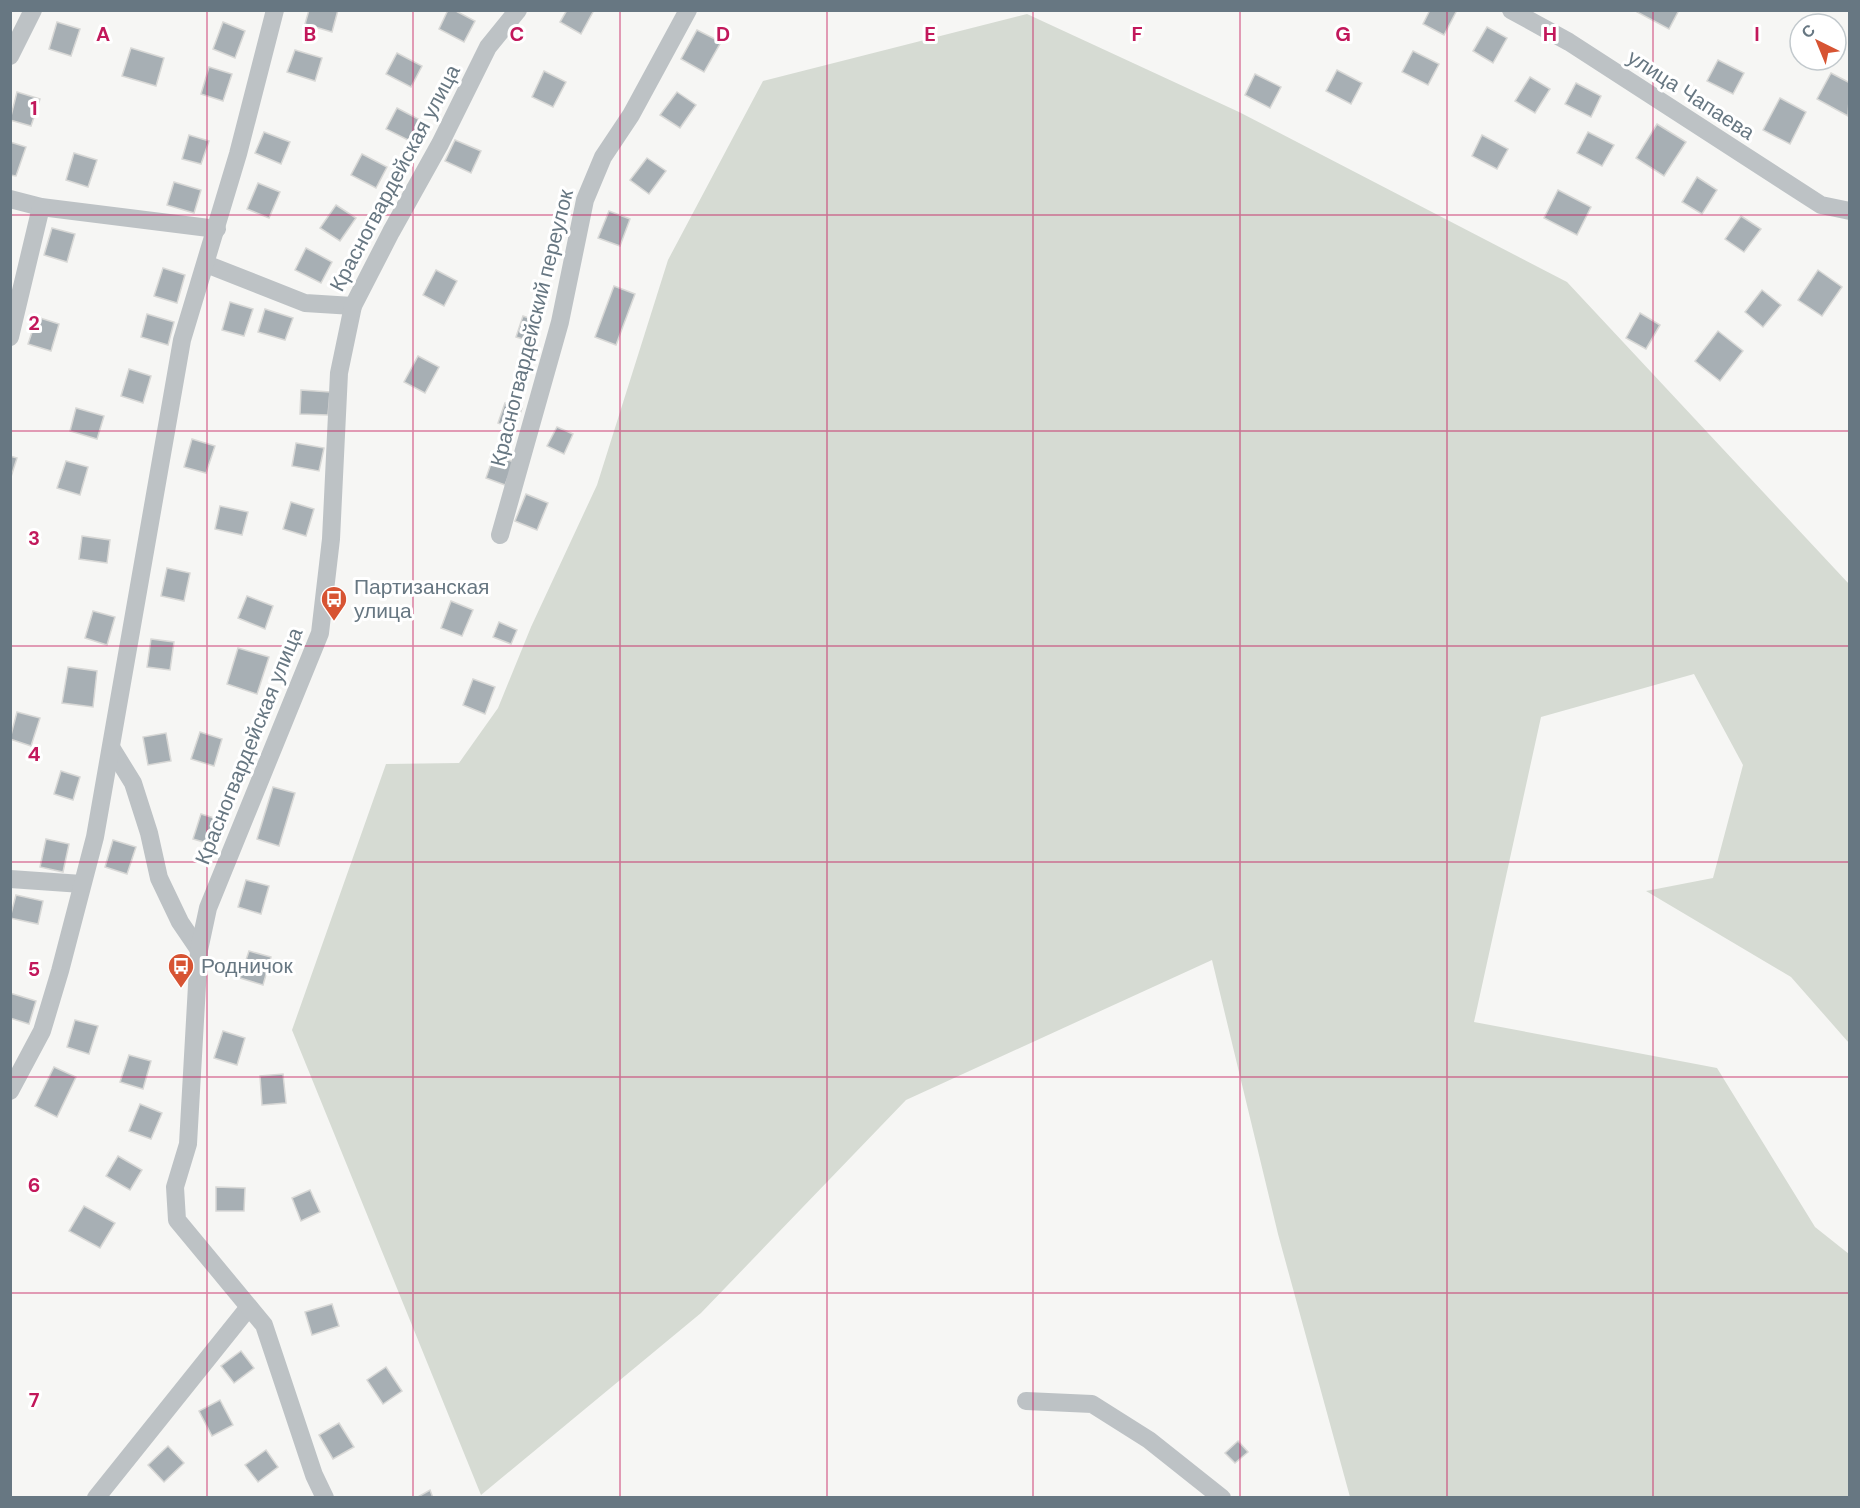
<svg xmlns="http://www.w3.org/2000/svg" width="1860" height="1508" font-family="'DM Sans',sans-serif">
  <style>
    .green { fill: #d6dbd3 }
    .building { fill: #a7afb4; stroke: #d8d8d6; stroke-width: 1.5 }
    .lines { fill: none; stroke-linecap: round; stroke-linejoin: round }
    .minor { stroke: #bdc2c5; stroke-width: 18 }
    .grid { fill: none; stroke: #c2185b; stroke-width: 1.5; stroke-opacity: 0.55 }
    .labels { text-anchor: middle; stroke-width: 6; stroke-linejoin: round; paint-order: stroke }
    .street-label { font-size: 21px; fill: #677782; stroke: #fff }
    .poi-label { font-size: 21px; fill: #677782; stroke: #fff; text-anchor: start }
    .grid-label { font-size: 20px; text-anchor: middle; font-weight: bold; fill: #c2185b; stroke: #fff; stroke-width: 6; stroke-linejoin: round; paint-order: stroke }
  </style>
  <rect width="100%" height="100%" fill="#f6f6f4"/>
  <path class="green" d="M 1027,14 L 1239,112 L 1567,282 L 1849,584 L 1849,1043 L 1791,977 L 1646,891 L 1713,878 L 1743,765 L 1694,674 L 1541,717 L 1474,1022 L 1717,1068 L 1815,1227 L 1849,1254 L 1849,1497 L 1350,1497 L 1278,1234 L 1212,960 L 906,1100 L 701,1313 L 481,1495 L 292,1030 L 386,764 L 459,763 L 498,708 L 531,627 L 597,485 L 668,260 L 763,81 Z"/>
  <g class="building">
    <path d="M 309,10 L 338,10 L 332,32 L 305,24 Z"/>
    <path d="M 448,10 L 454,10 L 475,21 L 464,42 L 439,29 Z"/>
    <path d="M 567,10 L 594,10 L 581,34 L 560,22 Z"/>
    <path d="M 1430,10 L 1457,10 L 1444,35 L 1423,24 Z"/>
    <path d="M 1638,10 L 1679,10 L 1669,29 L 1637,12 Z"/>
    <path d="M 57,22 L 80,29 L 71,56 L 49,49 Z"/>
    <path d="M 223,22 L 245,31 L 235,58 L 213,49 Z"/>
    <path d="M 1487,27 L 1507,38 L 1493,63 L 1473,51 Z"/>
    <path d="M 697,30 L 721,42 L 704,72 L 681,59 Z"/>
    <path d="M 131,48 L 164,58 L 156,86 L 122,76 Z"/>
    <path d="M 295,50 L 322,58 L 315,81 L 287,72 Z"/>
    <path d="M 1413,51 L 1439,64 L 1428,85 L 1402,72 Z"/>
    <path d="M 397,53 L 422,66 L 411,87 L 386,74 Z"/>
    <path d="M 1718,60 L 1744,73 L 1733,94 L 1707,81 Z"/>
    <path d="M 209,67 L 232,74 L 223,101 L 201,94 Z"/>
    <path d="M 1337,70 L 1362,83 L 1351,104 L 1326,91 Z"/>
    <path d="M 544,71 L 566,82 L 553,107 L 532,97 Z"/>
    <path d="M 1831,73 L 1850,83 L 1848,116 L 1817,99 Z"/>
    <path d="M 1255,74 L 1281,87 L 1270,108 L 1245,95 Z"/>
    <path d="M 1530,77 L 1550,89 L 1535,113 L 1515,101 Z"/>
    <path d="M 1576,83 L 1601,96 L 1591,117 L 1565,104 Z"/>
    <path d="M 17,92 L 40,99 L 31,126 L 10,120 Z"/>
    <path d="M 677,92 L 696,105 L 680,128 L 660,115 Z"/>
    <path d="M 1780,98 L 1806,112 L 1790,144 L 1763,130 Z"/>
    <path d="M 397,108 L 422,121 L 412,142 L 386,129 Z"/>
    <path d="M 1657,124 L 1686,142 L 1664,176 L 1636,158 Z"/>
    <path d="M 264,132 L 290,142 L 281,164 L 255,153 Z"/>
    <path d="M 1588,132 L 1614,145 L 1602,166 L 1577,153 Z"/>
    <path d="M 189,135 L 209,141 L 201,164 L 182,159 Z"/>
    <path d="M 1482,135 L 1508,149 L 1497,169 L 1472,156 Z"/>
    <path d="M 455,140 L 481,151 L 471,173 L 445,161 Z"/>
    <path d="M 10,142 L 26,147 L 16,176 L 10,175 Z"/>
    <path d="M 74,153 L 97,160 L 88,187 L 66,180 Z"/>
    <path d="M 362,154 L 387,167 L 376,188 L 351,175 Z"/>
    <path d="M 647,158 L 666,171 L 649,194 L 630,180 Z"/>
    <path d="M 1697,177 L 1717,190 L 1702,214 L 1682,202 Z"/>
    <path d="M 174,182 L 201,190 L 194,213 L 167,205 Z"/>
    <path d="M 258,183 L 280,192 L 269,218 L 247,209 Z"/>
    <path d="M 1558,190 L 1591,207 L 1577,235 L 1544,218 Z"/>
    <path d="M 336,205 L 356,218 L 340,241 L 320,228 Z"/>
    <path d="M 609,211 L 630,219 L 620,246 L 598,238 Z"/>
    <path d="M 1741,216 L 1761,229 L 1744,252 L 1725,239 Z"/>
    <path d="M 52,228 L 75,234 L 67,262 L 44,255 Z"/>
    <path d="M 306,248 L 332,262 L 321,283 L 295,270 Z"/>
    <path d="M 163,268 L 185,275 L 177,303 L 154,296 Z"/>
    <path d="M 436,270 L 457,281 L 444,306 L 423,295 Z"/>
    <path d="M 1818,270 L 1842,287 L 1822,316 L 1798,300 Z"/>
    <path d="M 614,286 L 635,294 L 616,345 L 595,337 Z"/>
    <path d="M 1762,290 L 1781,305 L 1763,327 L 1745,312 Z"/>
    <path d="M 230,302 L 253,309 L 244,336 L 222,330 Z"/>
    <path d="M 265,309 L 293,318 L 285,340 L 258,332 Z"/>
    <path d="M 1640,313 L 1660,325 L 1646,349 L 1626,338 Z"/>
    <path d="M 147,314 L 174,322 L 168,345 L 141,337 Z"/>
    <path d="M 523,316 L 540,322 L 533,342 L 516,337 Z"/>
    <path d="M 37,317 L 59,324 L 51,351 L 28,344 Z"/>
    <path d="M 1718,331 L 1743,351 L 1720,381 L 1695,361 Z"/>
    <path d="M 418,356 L 439,367 L 425,393 L 404,382 Z"/>
    <path d="M 129,369 L 151,376 L 143,403 L 121,396 Z"/>
    <path d="M 301,390 L 330,392 L 328,415 L 300,414 Z"/>
    <path d="M 505,403 L 522,408 L 515,429 L 498,423 Z"/>
    <path d="M 76,408 L 104,416 L 97,439 L 70,431 Z"/>
    <path d="M 557,427 L 573,434 L 564,454 L 547,446 Z"/>
    <path d="M 192,439 L 215,446 L 206,473 L 184,467 Z"/>
    <path d="M 296,443 L 324,448 L 319,471 L 292,466 Z"/>
    <path d="M 494,455 L 514,462 L 505,485 L 486,478 Z"/>
    <path d="M 10,456 L 17,458 L 10,480 Z"/>
    <path d="M 66,461 L 88,467 L 80,495 L 57,488 Z"/>
    <path d="M 526,494 L 548,503 L 537,530 L 515,521 Z"/>
    <path d="M 291,502 L 314,509 L 306,536 L 283,529 Z"/>
    <path d="M 220,506 L 248,512 L 242,535 L 215,529 Z"/>
    <path d="M 82,536 L 110,540 L 107,563 L 79,559 Z"/>
    <path d="M 167,568 L 190,573 L 184,601 L 161,596 Z"/>
    <path d="M 247,596 L 273,606 L 265,629 L 238,618 Z"/>
    <path d="M 451,601 L 473,610 L 462,636 L 441,628 Z"/>
    <path d="M 93,611 L 115,617 L 107,645 L 85,638 Z"/>
    <path d="M 499,622 L 517,630 L 511,644 L 493,637 Z"/>
    <path d="M 151,639 L 174,642 L 170,670 L 147,667 Z"/>
    <path d="M 238,648 L 269,657 L 257,694 L 227,684 Z"/>
    <path d="M 68,667 L 97,671 L 93,707 L 62,703 Z"/>
    <path d="M 473,679 L 495,687 L 485,714 L 463,705 Z"/>
    <path d="M 17,712 L 40,718 L 31,746 L 10,739 Z"/>
    <path d="M 200,732 L 222,739 L 214,766 L 191,759 Z"/>
    <path d="M 166,733 L 171,761 L 148,765 L 143,737 Z"/>
    <path d="M 61,771 L 80,777 L 73,800 L 54,794 Z"/>
    <path d="M 273,787 L 295,793 L 279,846 L 257,839 Z"/>
    <path d="M 201,814 L 221,820 L 214,845 L 193,839 Z"/>
    <path d="M 46,839 L 69,844 L 63,872 L 40,867 Z"/>
    <path d="M 113,840 L 136,847 L 127,874 L 105,867 Z"/>
    <path d="M 246,880 L 269,886 L 261,914 L 238,907 Z"/>
    <path d="M 16,895 L 43,901 L 38,924 L 10,918 Z"/>
    <path d="M 249,951 L 271,957 L 263,985 L 240,978 Z"/>
    <path d="M 10,993 L 36,1001 L 29,1024 L 10,1018 Z"/>
    <path d="M 75,1020 L 98,1026 L 89,1054 L 67,1047 Z"/>
    <path d="M 223,1031 L 245,1038 L 237,1065 L 214,1058 Z"/>
    <path d="M 129,1055 L 151,1061 L 143,1089 L 120,1082 Z"/>
    <path d="M 54,1067 L 76,1077 L 57,1117 L 35,1106 Z"/>
    <path d="M 283,1074 L 286,1103 L 262,1105 L 260,1076 Z"/>
    <path d="M 140,1104 L 162,1113 L 151,1139 L 129,1131 Z"/>
    <path d="M 118,1156 L 142,1170 L 130,1190 L 106,1176 Z"/>
    <path d="M 216,1187 L 245,1188 L 244,1211 L 216,1211 Z"/>
    <path d="M 310,1190 L 320,1212 L 301,1221 L 292,1198 Z"/>
    <path d="M 84,1206 L 115,1223 L 100,1248 L 69,1231 Z"/>
    <path d="M 332,1304 L 339,1326 L 312,1335 L 305,1312 Z"/>
    <path d="M 241,1351 L 254,1368 L 234,1383 L 221,1366 Z"/>
    <path d="M 386,1367 L 402,1391 L 383,1404 L 367,1380 Z"/>
    <path d="M 220,1400 L 233,1425 L 212,1436 L 199,1411 Z"/>
    <path d="M 339,1423 L 354,1447 L 333,1459 L 319,1435 Z"/>
    <path d="M 1238,1441 L 1248,1452 L 1235,1463 L 1225,1453 Z"/>
    <path d="M 168,1446 L 184,1463 L 164,1482 L 148,1465 Z"/>
    <path d="M 266,1450 L 278,1467 L 258,1482 L 245,1465 Z"/>
    <path d="M 430,1490 L 433,1498 L 416,1498 Z"/>
  </g>
  <g class="lines">
    <g class="minor">
      <path d="M 1511,10 L 1569,42 L 1821,205 L 1850,211"/>
      <path d="M 10,56 L 33,10"/>
      <path d="M 10,199 L 41,207 L 217,229"/>
      <path d="M 206,264 L 305,303 L 353,306"/>
      <path d="M 10,337 L 41,207"/>
      <path d="M 500,535 L 560,322 L 585,200 L 603,157 L 631,115 L 688,10"/>
      <path d="M 112,749 L 133,783 L 149,833 L 159,878 L 180,922 L 199,950"/>
      <path d="M 10,879 L 82,884"/>
      <path d="M 10,1091 L 42,1031 L 60,971 L 95,837 L 182,340 L 238,154 L 275,10"/>
      <path d="M 1026,1401 L 1092,1404 L 1149,1440 L 1222,1498"/>
      <path d="M 96,1498 L 249,1307"/>
      <path d="M 325,1498 L 314,1475 L 264,1325 L 177,1220 L 175,1187 L 188,1144 L 199,950 L 208,908 L 320,633 L 331,539 L 339,373 L 353,306 L 391,232 L 440,144 L 488,47 L 518,10"/>
    </g>
  </g>
  <path class="grid" d="M 207,10 L 207,1498M 413,10 L 413,1498M 620,10 L 620,1498M 827,10 L 827,1498M 1033,10 L 1033,1498M 1240,10 L 1240,1498M 1447,10 L 1447,1498M 1653,10 L 1653,1498M 10,215 L 1850,215M 10,431 L 1850,431M 10,646 L 1850,646M 10,862 L 1850,862M 10,1077 L 1850,1077M 10,1293 L 1850,1293"/>
  <defs>
    <g id="bus-pin" transform="scale(1.35)"><path d="M0 17L-7.5 6A9.5 9.5 0 1 1 7.5 6Z" fill="#d75433" stroke="#fff"/><path d="M-5-6H5V4H4V6H2V4H-2V6H-4V4H-5ZM-3.5-4V0h7V-4ZM-3.5 1.2v1.5H-2V1.2ZM2 1.2v1.5H3.5V1.2Z" fill="#fff"/></g>
  </defs>
  <g fill-rule="evenodd">
    <use href="#bus-pin" x="334" y="599"/>
    <use href="#bus-pin" x="181" y="966"/>
  </g>
  <g class="labels">
    <g class="street-label">
      <text transform="translate(1691 95) rotate(33)" y="7">улица Чапаева</text>
      <text transform="translate(395 178) rotate(-62)" y="7">Красногвардейская улица</text>
      <text transform="translate(532 328) rotate(-76)" y="7">Красногвардейский переулок</text>
      <text transform="translate(249 746) rotate(-68)" y="7">Красногвардейская улица</text>
    </g>
    <g class="poi-label">
      <text x="354" y="594">Партизанская<tspan x="354" dy="24">улица</tspan></text>
      <text x="201" y="973">Родничок</text>
    </g>
  </g>
  <g class="grid-label">
    <text x="103" y="41">A</text>
    <text x="310" y="41">B</text>
    <text x="517" y="41">C</text>
    <text x="723" y="41">D</text>
    <text x="930" y="41">E</text>
    <text x="1137" y="41">F</text>
    <text x="1343" y="41">G</text>
    <text x="1550" y="41">H</text>
    <text x="1757" y="41">I</text>
    <text x="34" y="115">1</text>
    <text x="34" y="330">2</text>
    <text x="34" y="545">3</text>
    <text x="34" y="761">4</text>
    <text x="34" y="976">5</text>
    <text x="34" y="1192">6</text>
    <text x="34" y="1407">7</text>
  </g>
  <rect width="1860" height="1508" fill="none" stroke="#677782" stroke-width="24"/>
  <g transform="translate(1818 42) rotate(317)"><circle r="28" fill="#ffffff" stroke="#c2c9cd" stroke-width="1.5"/>
  <path d="M0-4.5L10 22L0 15L-10 22Z" fill="#d75433"/>
  <text y="-9" font-size="16" font-weight="bold" text-anchor="middle" fill="#677782">С</text>
  </g>
</svg>
